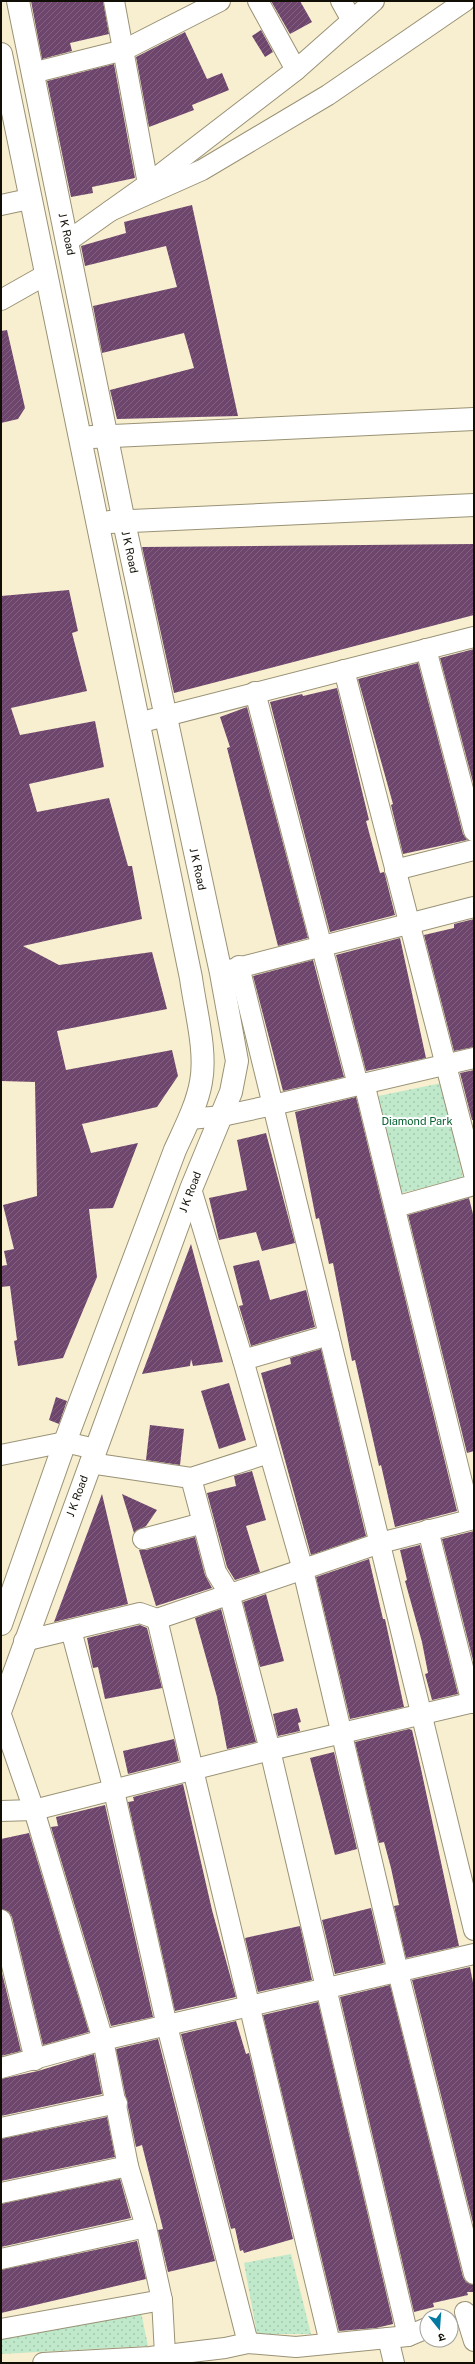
<svg xmlns="http://www.w3.org/2000/svg" width="475" height="2364" font-family="'Public Sans','Noto Sans Devanagari',sans-serif">
  <style>
    .park { fill: url(#park-dots) }
    .building { fill: url(#building-hatch) }
    .lines { fill: none; stroke-linecap: round; stroke-linejoin: round }
    .street-casing { stroke: #9a9276; stroke-width: 22 }
    .secondary-casing { stroke: #9a9276; stroke-width: 24 }
    .street { stroke: #fff; stroke-width: 20 }
    .secondary { stroke: #fff; stroke-width: 22 }
    .labels { text-anchor: middle; stroke-width: 4; stroke-linejoin: round; paint-order: stroke }
    .street-label { font-size: 11px; fill: #110f05; stroke: #fff }
    .park-label { font-size: 11px; fill: #066131; stroke: #fff }
  </style>
  <defs>
    <pattern id="park-dots" width="8" height="8" patternUnits="userSpaceOnUse"><rect width="8" height="8" fill="#bfe9ca"/><path d="M2 2h.1M6 6h.1" fill="none" stroke="#a3c7ac" stroke-width="1.8" stroke-linecap="round"/></pattern>
    <pattern id="building-hatch" width="6" height="6" patternUnits="userSpaceOnUse"><rect width="6" height="6" fill="#6e456d"/><path d="M-1 1l2-2M0 6l6-6M5 7l2-2" fill="none" stroke="#80627f"/></pattern>
  </defs>
  <rect width="100%" height="100%" fill="#f7efd0"/>
  <g class="park">
    <path d="M 442,1083 L 463,1178 L 402,1193 L 378,1096 Z"/>
    <path d="M 291,2254 L 311,2334 L 257,2334 L 244,2263 Z"/>
    <path d="M 141,2312 L 148,2346 L 1,2354 L 1,2336 Z"/>
  </g>
  <g class="building">
    <path d="M 31,1 L 103,1 L 109,34 L 70,43 L 72,51 L 42,59 Z"/>
    <path d="M 271,1 L 300,1 L 312,22 L 290,34 Z"/>
    <path d="M 261,30 L 273,52 L 265,57 L 252,36 Z"/>
    <path d="M 185,32 L 207,79 L 222,73 L 229,90 L 192,105 L 194,110 L 149,127 L 136,57 Z"/>
    <path d="M 114,64 L 135,178 L 92,187 L 93,193 L 71,197 L 47,81 Z"/>
    <path d="M 192,205 L 238,416 L 117,419 L 110,390 L 194,368 L 184,333 L 102,353 L 93,306 L 177,287 L 166,246 L 85,266 L 81,246 L 126,233 L 124,222 Z"/>
    <path d="M 7,330 L 25,408 L 18,419 L 1,423 L 1,331 Z"/>
    <path d="M 474,544 L 474,615 L 174,693 L 142,547 Z"/>
    <path d="M 69,590 L 78,631 L 72,633 L 87,691 L 11,708 L 20,735 L 95,721 L 104,767 L 29,784 L 37,812 L 109,798 L 128,866 L 132,866 L 142,919 L 23,946 L 59,965 L 152,952 L 167,1009 L 57,1031 L 66,1070 L 172,1050 L 178,1076 L 157,1107 L 82,1124 L 91,1153 L 138,1143 L 113,1208 L 89,1209 L 97,1277 L 63,1358 L 18,1366 L 14,1341 L 17,1340 L 10,1286 L 1,1287 L 1,1266 L 7,1265 L 4,1251 L 14,1249 L 3,1205 L 37,1196 L 35,1082 L 1,1081 L 1,596 Z"/>
    <path d="M 474,649 L 474,786 L 440,658 Z"/>
    <path d="M 418,663 L 463,834 L 467,840 L 403,854 L 391,805 L 393,804 L 358,679 Z"/>
    <path d="M 337,688 L 369,820 L 366,821 L 380,873 L 384,872 L 385,875 L 395,915 L 330,932 L 270,702 L 302,694 L 303,696 Z"/>
    <path d="M 247,707 L 308,938 L 278,946 L 227,748 L 230,747 L 220,717 Z"/>
    <path d="M 474,919 L 474,1047 L 454,1051 L 424,935 L 454,928 L 454,924 Z"/>
    <path d="M 400,938 L 426,1058 L 366,1071 L 336,955 Z"/>
    <path d="M 313,960 L 344,1077 L 283,1091 L 253,976 Z"/>
    <path d="M 474,1070 L 474,1120 L 472,1120 L 460,1073 Z"/>
    <path d="M 356,1097 L 457,1511 L 395,1527 L 381,1465 L 379,1466 L 355,1360 L 352,1361 L 333,1263 L 329,1264 L 319,1218 L 316,1219 L 295,1112 Z"/>
    <path d="M 266,1133 L 295,1243 L 262,1251 L 256,1232 L 219,1240 L 209,1198 L 247,1190 L 237,1140 Z"/>
    <path d="M 469,1198 L 474,1218 L 474,1451 L 467,1453 L 408,1215 Z"/>
    <path d="M 191,1244 L 223,1362 L 193,1366 L 191,1359 L 190,1366 L 142,1374 Z"/>
    <path d="M 259,1260 L 270,1300 L 306,1290 L 315,1327 L 251,1346 L 239,1306 L 243,1305 L 233,1266 Z"/>
    <path d="M 321,1349 L 366,1536 L 311,1555 L 261,1373 L 291,1364 L 290,1358 Z"/>
    <path d="M 229,1383 L 246,1440 L 219,1449 L 201,1391 Z"/>
    <path d="M 56,1397 L 67,1401 L 59,1424 L 49,1420 Z"/>
    <path d="M 150,1425 L 184,1429 L 180,1465 L 146,1460 Z"/>
    <path d="M 252,1471 L 266,1520 L 246,1526 L 260,1572 L 235,1580 L 227,1567 L 207,1493 L 236,1486 L 234,1476 Z"/>
    <path d="M 102,1494 L 128,1604 L 54,1622 Z"/>
    <path d="M 122,1494 L 157,1510 L 146,1526 L 134,1533 Z"/>
    <path d="M 474,1531 L 474,1664 L 442,1539 Z"/>
    <path d="M 195,1537 L 205,1575 L 212,1588 L 156,1606 L 139,1550 L 146,1550 Z"/>
    <path d="M 420,1545 L 458,1694 L 432,1700 L 425,1674 L 428,1673 L 422,1642 L 405,1581 L 407,1580 L 400,1550 Z"/>
    <path d="M 369,1559 L 383,1619 L 385,1619 L 404,1707 L 350,1719 L 316,1577 Z"/>
    <path d="M 266,1594 L 284,1661 L 260,1667 L 243,1602 Z"/>
    <path d="M 221,1609 L 256,1742 L 227,1749 L 217,1697 L 195,1618 Z"/>
    <path d="M 140,1625 L 147,1628 L 162,1688 L 105,1699 L 98,1667 L 93,1668 L 87,1638 Z"/>
    <path d="M 297,1708 L 301,1722 L 298,1723 L 300,1731 L 278,1736 L 273,1714 Z"/>
    <path d="M 409,1729 L 412,1730 L 421,1769 L 459,1946 L 406,1958 L 394,1906 L 399,1905 L 391,1868 L 384,1842 L 379,1843 L 355,1742 Z"/>
    <path d="M 174,1739 L 179,1761 L 128,1774 L 123,1751 Z"/>
    <path d="M 334,1752 L 357,1849 L 335,1855 L 310,1758 Z"/>
    <path d="M 183,1784 L 212,1910 L 236,1997 L 175,2011 L 128,1802 L 134,1801 L 133,1797 Z"/>
    <path d="M 105,1805 L 153,2017 L 111,2026 L 51,1827 L 58,1826 L 56,1817 Z"/>
    <path d="M 29,1833 L 89,2032 L 43,2045 L 12,1917 L 9,1912 L 1,1909 L 1,1839 Z"/>
    <path d="M 371,1908 L 384,1963 L 335,1974 L 322,1920 Z"/>
    <path d="M 300,1926 L 312,1980 L 258,1992 L 245,1938 Z"/>
    <path d="M 470,1967 L 474,1988 L 474,2227 L 412,1980 Z"/>
    <path d="M 1,1969 L 21,2051 L 1,2056 Z"/>
    <path d="M 390,1985 L 463,2277 L 466,2282 L 474,2285 L 474,2292 L 467,2292 L 468,2295 L 433,2303 L 434,2307 L 414,2312 L 340,1997 Z"/>
    <path d="M 318,2002 L 392,2318 L 393,2324 L 376,2328 L 339,2331 L 263,2015 Z"/>
    <path d="M 236,2021 L 246,2054 L 249,2053 L 293,2239 L 244,2253 L 243,2250 L 240,2251 L 235,2228 L 231,2229 L 181,2034 Z"/>
    <path d="M 158,2039 L 215,2261 L 168,2272 L 158,2230 L 163,2229 L 142,2145 L 136,2147 L 116,2049 Z"/>
    <path d="M 94,2054 L 102,2094 L 1,2116 L 1,2079 L 38,2071 Z"/>
    <path d="M 107,2117 L 115,2157 L 1,2181 L 1,2139 Z"/>
    <path d="M 120,2179 L 131,2218 L 1,2247 L 1,2204 Z"/>
    <path d="M 137,2241 L 146,2279 L 1,2313 L 1,2270 Z"/>
  </g>
  <g class="lines">
    <g class="street-casing">
      <g id="street">
        <path d="M 114,1 L 148,184"/>
        <path d="M 258,1 L 296,70"/>
        <path d="M 341,1 L 351,19"/>
        <path d="M 32,73 L 124,50 L 220,1"/>
        <path d="M 1,205 L 29,199"/>
        <path d="M 110,211 L 202,170 L 328,95 L 465,1"/>
        <path d="M 68,241 L 148,184 L 296,70 L 374,1"/>
        <path d="M 1,300 L 47,274"/>
        <path d="M 426,649 L 474,831"/>
        <path d="M 344,670 L 474,1174"/>
        <path d="M 255,692 L 358,1085"/>
        <path d="M 138,723 L 474,637"/>
        <path d="M 395,870 L 474,850"/>
        <path d="M 239,966 L 474,1930"/>
        <path d="M 226,971 L 474,907"/>
        <path d="M 364,1083 L 471,1519"/>
        <path d="M 190,1119 L 222,1116 L 273,1105 L 474,1058"/>
        <path d="M 191,1189 L 243,1360 L 303,1570 L 398,1972 L 474,2274"/>
        <path d="M 395,1207 L 474,1185"/>
        <path d="M 243,1360 L 329,1335"/>
        <path d="M 1,1455 L 65,1442 L 95,1449"/>
        <path d="M 90,1463 L 191,1478 L 269,1453"/>
        <path d="M 191,1478 L 216,1572 L 229,1593 L 270,1750 L 408,2336"/>
        <path d="M 428,1530 L 472,1703"/>
        <path d="M 143,1539 L 203,1523"/>
        <path d="M 157,1619 L 330,2343"/>
        <path d="M 71,1630 L 114,1791 L 167,2026 L 248,2343"/>
        <path d="M 24,1641 L 140,1613 L 157,1619 L 380,1543 L 474,1519"/>
        <path d="M 1,1715 L 34,1810 L 103,2040 L 128,2166 L 146,2227 L 162,2300 L 165,2354"/>
        <path d="M 1,1811 L 34,1810 L 270,1750 L 474,1702"/>
        <path d="M 1,1920 L 35,2060"/>
        <path d="M 1,2068 L 103,2040 L 474,1954"/>
        <path d="M 1,2128 L 117,2103"/>
        <path d="M 1,2193 L 128,2166"/>
        <path d="M 1,2259 L 146,2227"/>
        <path d="M 465,2312 L 474,2341"/>
        <path d="M 1,2329 L 162,2300"/>
        <path d="M 388,2338 L 394,2363"/>
        <path d="M 43,2363 L 150,2357 L 225,2348 L 248,2343 L 296,2347 L 408,2336 L 427,2328"/>
      </g>
    </g>
    <g class="secondary-casing">
      <g id="secondary">
        <path d="M 1,54 L 191,978 C 195,1009 207,1051 201,1082 C 197,1105 185,1128 175,1150 L 65,1442 L 1,1624"/>
        <path d="M 92,437 L 474,419"/>
        <path d="M 110,522 L 474,505"/>
        <path d="M 1,1709 L 191,1189 L 231,1092 L 237,1061 L 221,973 L 124,522 L 18,1"/>
      </g>
    </g>
    <use href="#street" class="street"/>
    <use href="#secondary" class="secondary"/>
  </g>
  <g class="labels">
    <g class="street-label">
      <text transform="translate(67 234) rotate(78)" y="4">J K Road</text>
      <text transform="translate(130 552) rotate(78)" y="4">J K Road</text>
      <text transform="translate(198 869) rotate(78)" y="4">J K Road</text>
      <text transform="translate(190 1192) rotate(-69)" y="4">J K Road</text>
      <text transform="translate(77 1496) rotate(-70)" y="4">J K Road</text>
    </g>
    <g class="park-label">
      <text x="417" y="1125">Diamond Park</text>
    </g>
  </g>
  <rect width="475" height="2364" fill="none" stroke="#110f05" stroke-width="4"/>
  <g transform="translate(439 2328) rotate(163)"><circle r="19" fill="#ffffff" stroke="#a09f9b"/>
  <path d="M0-3L7 15L0 10L-7 15Z" fill="#037aa2"/>
  <text y="-6" font-size="11" font-weight="bold" text-anchor="middle" fill="#110f05">उ</text>
  </g>
</svg>
